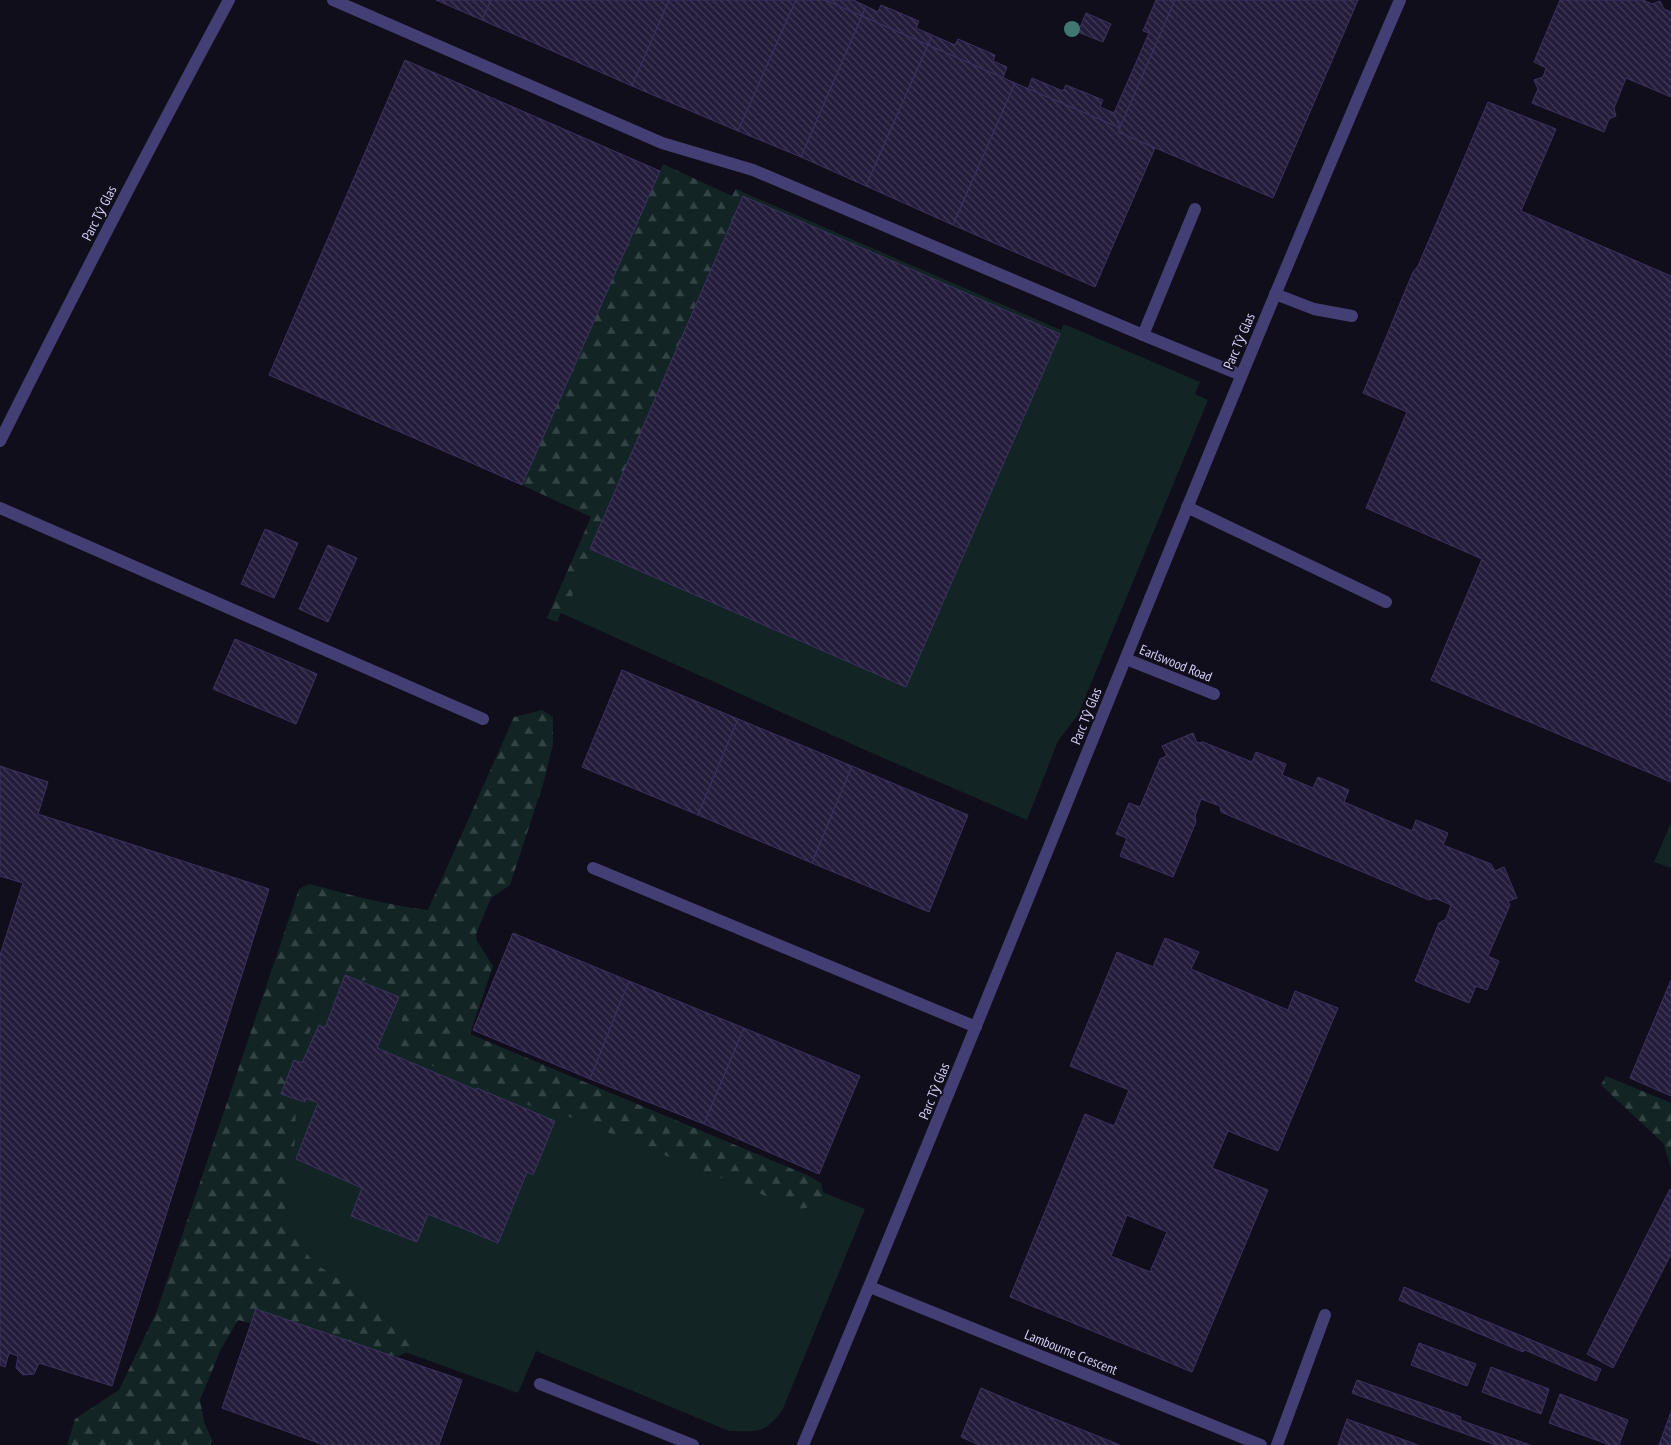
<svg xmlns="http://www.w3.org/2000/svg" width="1671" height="1445" font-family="'PT Sans Narrow',sans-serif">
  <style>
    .grass { fill: #122424 }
    .forest { fill: url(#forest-firs) }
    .building { fill: url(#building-back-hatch); stroke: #3d3163; fill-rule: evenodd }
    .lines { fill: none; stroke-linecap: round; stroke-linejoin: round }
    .service { stroke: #433f74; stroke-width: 12 }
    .minor { stroke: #433f74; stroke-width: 12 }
    .tree { fill: #3f7871 }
    .labels { text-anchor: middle; stroke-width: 4; stroke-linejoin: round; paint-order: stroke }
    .street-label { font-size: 14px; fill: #d5cff8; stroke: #110e1b }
  </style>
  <defs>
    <pattern id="forest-firs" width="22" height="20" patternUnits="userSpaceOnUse" patternTransform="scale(1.25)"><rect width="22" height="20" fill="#122424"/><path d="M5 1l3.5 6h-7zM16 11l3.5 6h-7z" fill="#344345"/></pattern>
    <pattern id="building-back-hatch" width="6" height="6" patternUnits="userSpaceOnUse" patternTransform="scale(1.25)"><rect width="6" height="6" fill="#231c3a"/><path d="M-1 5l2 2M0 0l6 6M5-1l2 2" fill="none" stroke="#423c57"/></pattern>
  </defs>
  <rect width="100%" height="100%" fill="#110e1b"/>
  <g class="grass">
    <path d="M 736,189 L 1061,330 L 1064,324 L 1200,382 L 1195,394 L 1208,400 L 1078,715 L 1058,741 L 1027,820 L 874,754 L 561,613 L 557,622 L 547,618 Z"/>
    <path d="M 1671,823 L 1671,868 L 1654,862 Z"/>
    <path d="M 334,929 L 445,1042 L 865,1209 L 782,1411 C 764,1434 757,1432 729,1431 L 536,1351 L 518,1393 L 220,1285 Z"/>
  </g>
  <g class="forest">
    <path d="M 663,164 L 732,196 L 736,189 L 743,196 L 590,549 L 592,551 L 564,614 L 560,613 L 557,622 L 547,618 L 591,517 L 522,485 Z"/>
    <path d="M 542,710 L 553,717 L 553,744 L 544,781 L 510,885 L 491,898 L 476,934 L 477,941 L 493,966 L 470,1034 L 807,1175 L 821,1183 L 826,1205 L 798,1209 L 570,1117 C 511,1103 454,1077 400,1050 L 403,1028 L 399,997 L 373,981 L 342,979 L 325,1002 L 297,1057 L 295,1140 L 284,1223 L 314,1263 L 366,1297 L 387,1315 L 415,1348 L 399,1356 L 367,1354 L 279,1330 L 238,1320 L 221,1349 L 200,1400 L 204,1422 L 212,1440 L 210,1445 L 67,1445 L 75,1419 L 119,1390 L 156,1313 L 299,889 L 310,884 C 349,895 388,905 428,910 L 514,717 Z"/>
    <path d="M 1606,1076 L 1671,1103 L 1671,1167 L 1663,1143 L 1601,1085 Z"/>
  </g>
  <g class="building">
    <path d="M 436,0 L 491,0 L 482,20 Z"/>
    <path d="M 491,0 L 669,0 L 632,86 L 482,20 Z"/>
    <path d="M 669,0 L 796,0 L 738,131 L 632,86 Z"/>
    <path d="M 796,0 L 825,0 L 862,16 L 801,157 L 738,131 Z"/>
    <path d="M 825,0 L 855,0 L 855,1 L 866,6 L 862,16 Z"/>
    <path d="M 1156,0 L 1175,0 L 1120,128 L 1114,113 L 1149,33 L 1143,31 Z"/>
    <path d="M 1175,0 L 1358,0 L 1273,198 L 1118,132 Z"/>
    <path d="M 1560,0 L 1643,0 L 1652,4 L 1660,1 L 1664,9 L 1671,12 L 1671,97 L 1626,78 L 1614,108 L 1616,116 L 1609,119 L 1604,132 L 1532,103 L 1538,89 L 1534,80 L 1543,77 L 1546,68 L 1534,62 Z"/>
    <path d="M 881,5 L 919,21 L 916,28 L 932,35 L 928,45 L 862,16 L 866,6 L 878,12 Z"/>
    <path d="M 1086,13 L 1111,24 L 1103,42 L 1078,32 Z"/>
    <path d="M 862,16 L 928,45 L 866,186 L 801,157 Z"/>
    <path d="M 932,35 L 955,45 L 958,39 L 995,55 L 993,61 L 1007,67 L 1003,78 L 928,45 Z"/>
    <path d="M 928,45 L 1015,83 L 953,225 L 866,186 Z"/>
    <path d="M 405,60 L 660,171 L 522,485 L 269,375 Z"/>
    <path d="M 1032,78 L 1063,91 L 1066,85 L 1103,100 L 1100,107 L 1114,113 L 1120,128 L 1028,89 Z"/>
    <path d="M 1015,83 L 1120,128 L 1118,132 L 1155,148 L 1095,287 L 953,225 Z"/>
    <path d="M 1488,102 L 1556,129 L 1521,211 L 1671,276 L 1671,782 L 1431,680 L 1482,559 L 1366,508 L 1407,412 L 1363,393 L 1413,272 L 1418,266 Z"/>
    <path d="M 743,196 L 1060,334 L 906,687 L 590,549 Z"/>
    <path d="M 265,529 L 298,543 L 274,598 L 241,584 Z"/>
    <path d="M 328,545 L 357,558 L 328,622 L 299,609 Z"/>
    <path d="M 235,639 L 317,674 L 296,724 L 213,689 Z"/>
    <path d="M 622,670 L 738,719 L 698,815 L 582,767 Z"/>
    <path d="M 738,719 L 852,766 L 812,863 L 698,815 Z"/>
    <path d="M 1193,733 L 1197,743 L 1203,742 L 1252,762 L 1256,752 L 1286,764 L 1282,775 L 1313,788 L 1318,777 L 1349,790 L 1344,802 L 1412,831 L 1416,820 L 1448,833 L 1443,845 L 1491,864 L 1495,871 L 1504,867 L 1517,898 L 1508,901 L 1510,905 L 1488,956 L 1499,961 L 1487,990 L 1476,986 L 1469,1003 L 1415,981 L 1439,923 L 1446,919 L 1451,905 L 1435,898 L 1429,900 L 1221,812 L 1220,806 L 1201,799 L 1195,816 L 1196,822 L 1173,877 L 1120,856 L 1127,838 L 1116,834 L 1129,803 L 1140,807 L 1160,759 L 1167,756 L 1162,746 Z"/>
    <path d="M 0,766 L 48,782 L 38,814 L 269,889 L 112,1386 L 39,1363 L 34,1374 L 23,1375 L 16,1368 L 18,1356 L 9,1353 L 5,1367 L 0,1365 L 0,955 L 23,883 L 0,876 Z"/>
    <path d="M 852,766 L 968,815 L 929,912 L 812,863 Z"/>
    <path d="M 513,933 L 629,981 L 590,1079 L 473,1030 Z"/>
    <path d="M 1165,938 L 1199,952 L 1191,969 L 1288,1010 L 1295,991 L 1338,1008 L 1278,1151 L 1228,1131 L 1212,1168 L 1268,1190 L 1192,1372 L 1010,1297 L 1085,1114 L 1114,1126 L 1129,1090 L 1070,1066 L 1117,952 L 1153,967 ZM 1127,1215 L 1167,1232 L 1150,1272 L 1111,1256 Z"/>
    <path d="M 345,975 L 399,997 L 377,1048 L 476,1090 L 477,1088 L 555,1121 L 533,1175 L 527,1172 L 498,1243 L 428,1214 L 417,1242 L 351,1216 L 362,1188 L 296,1159 L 318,1103 L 306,1098 L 305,1102 L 281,1094 L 294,1060 L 302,1063 L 319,1025 L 325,1028 Z"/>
    <path d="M 1671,980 L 1671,1096 L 1630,1078 Z"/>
    <path d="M 629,981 L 744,1028 L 704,1124 L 590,1079 Z"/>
    <path d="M 744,1028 L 860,1076 L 819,1174 L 704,1124 Z"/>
    <path d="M 1670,1189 L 1671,1254 L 1613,1368 L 1587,1354 Z"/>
    <path d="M 1404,1287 L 1601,1369 L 1596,1381 L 1525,1350 L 1523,1352 L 1399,1300 Z"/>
    <path d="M 256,1309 L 462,1380 L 439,1445 L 324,1445 L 222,1408 Z"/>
    <path d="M 1419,1343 L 1476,1364 L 1467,1386 L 1411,1365 Z"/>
    <path d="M 1491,1367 L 1549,1389 L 1541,1414 L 1482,1392 Z"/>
    <path d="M 1357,1380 L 1461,1417 L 1460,1420 L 1530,1445 L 1496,1445 L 1352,1393 Z"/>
    <path d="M 981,1388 L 1023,1406 L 1120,1445 L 979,1445 L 961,1437 Z"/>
    <path d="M 1560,1394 L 1628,1420 L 1619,1445 L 1610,1445 L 1549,1423 Z"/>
    <path d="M 1671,1412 L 1671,1445 L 1659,1445 Z"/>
    <path d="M 1347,1419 L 1418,1445 L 1338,1445 Z"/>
  </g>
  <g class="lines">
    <g class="service">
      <path d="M 333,0 L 662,143 L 753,170 L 1143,335 L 1241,375"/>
      <path d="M 1275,294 L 1314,309 L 1352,316"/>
      <path d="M 1143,335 L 1195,209"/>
      <path d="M 1187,507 L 1386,602"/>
      <path d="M 0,508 L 483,719"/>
      <path d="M 593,868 L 976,1027"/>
      <path d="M 540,1384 L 693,1445"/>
    </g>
    <g class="minor">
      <path d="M 0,441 C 74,293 150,146 229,0"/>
      <path d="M 1126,659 L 1214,694"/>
      <path d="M 870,1287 L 1261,1445"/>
      <path d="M 803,1445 C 1005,965 1193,479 1400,0"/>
      <path d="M 1277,1445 L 1325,1315"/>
    </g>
  </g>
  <circle class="tree" cx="1072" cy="29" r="8"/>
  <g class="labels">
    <g class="street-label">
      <text transform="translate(99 213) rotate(-63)" y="5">Parc Tŷ Glas</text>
      <text transform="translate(1239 341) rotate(-67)" y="5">Parc Tŷ Glas</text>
      <text transform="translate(1176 663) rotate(22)" y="5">Earlswood Road</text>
      <text transform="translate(1086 716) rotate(-68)" y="5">Parc Tŷ Glas</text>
      <text transform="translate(934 1091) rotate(-68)" y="5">Parc Tŷ Glas</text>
      <text transform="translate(1071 1352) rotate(22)" y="5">Lambourne Crescent</text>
    </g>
  </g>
</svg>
